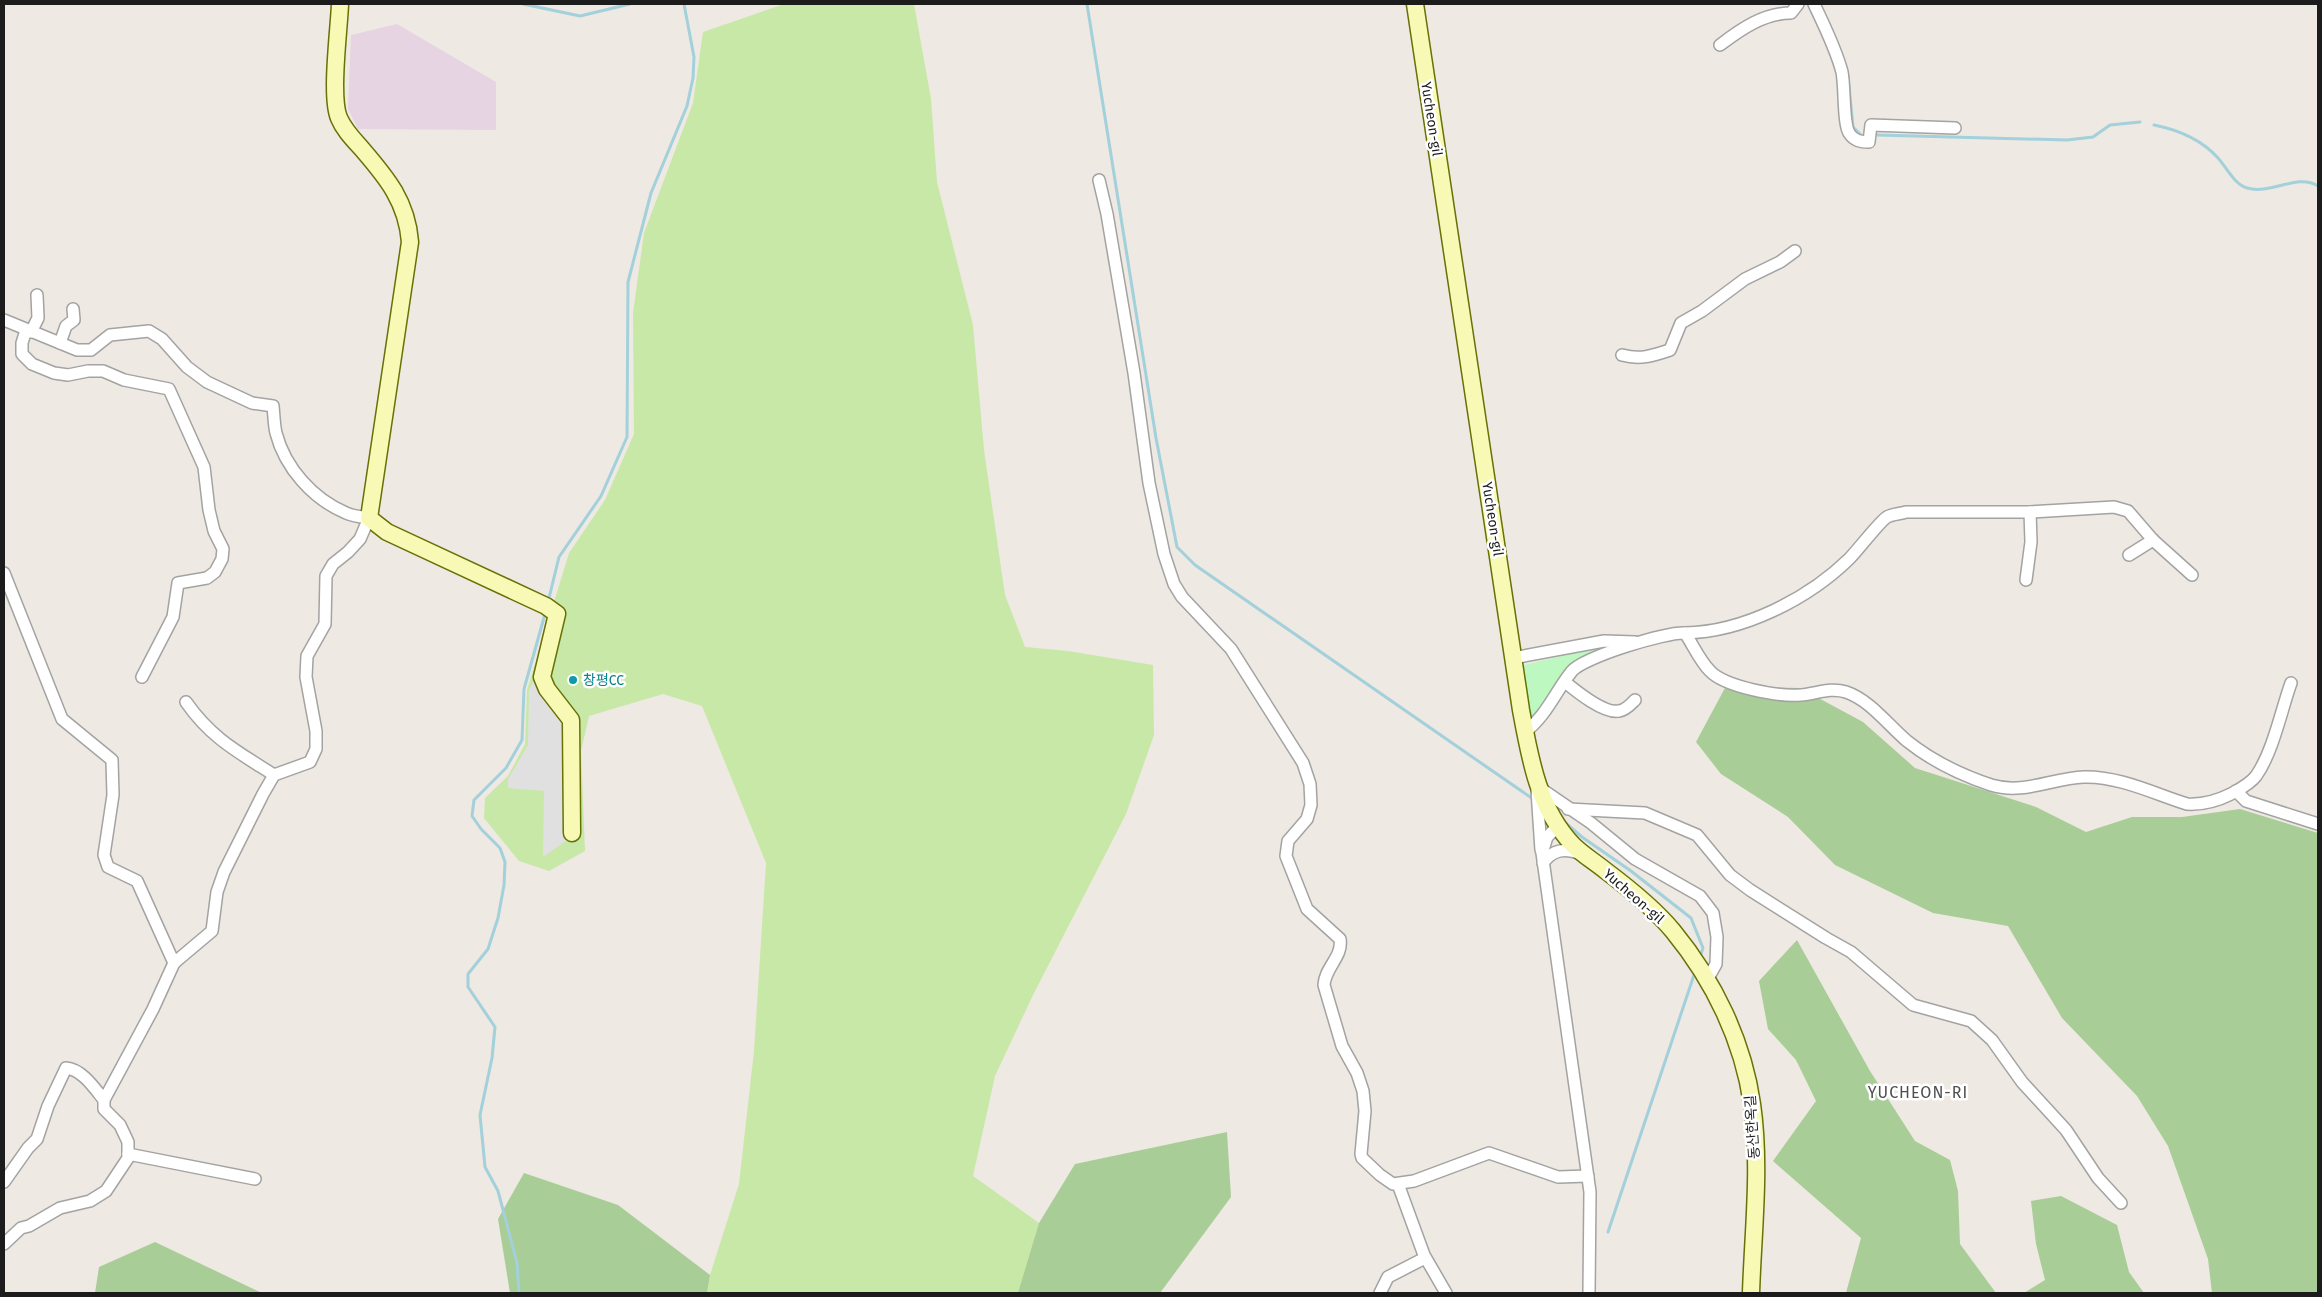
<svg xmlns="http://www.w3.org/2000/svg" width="2322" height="1297" font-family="'Fira Sans','Noto Sans KR',sans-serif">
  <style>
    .industrial { fill: #e7d4e3 }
    .grass { fill: #c8e8a7 }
    .forest { fill: #a8cd97 }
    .park { fill: #bef8c1 }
    .parking { fill: #e0e0e0 }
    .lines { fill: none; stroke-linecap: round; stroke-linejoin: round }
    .stream { stroke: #a2d0db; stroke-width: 3 }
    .street-casing { stroke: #a3a3a3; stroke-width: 14 }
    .secondary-casing { stroke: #677106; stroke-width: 19 }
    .street { stroke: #fff; stroke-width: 11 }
    .secondary { stroke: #f7f9b5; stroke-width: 16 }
    .culture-dot { fill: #0f9aa8; stroke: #fff; stroke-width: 2 }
    .labels { text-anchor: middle; stroke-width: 5; stroke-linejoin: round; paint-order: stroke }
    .street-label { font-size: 14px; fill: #1c1c1c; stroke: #fff }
    .culture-label { font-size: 14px; fill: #0d838f; stroke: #fff; text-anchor: start }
    .quarter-label { font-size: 16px; letter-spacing: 1px; fill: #4f4f4f; stroke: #fff }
  </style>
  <rect width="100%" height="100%" fill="#eee9e2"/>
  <path class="industrial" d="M 397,24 L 496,82 L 496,130 L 358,129 L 348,109 L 351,35 Z"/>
  <path class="grass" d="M 784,4 L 914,4 L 931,99 L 937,182 L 973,325 L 984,450 L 1005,595 L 1025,647 L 1068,651 L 1153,665 L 1154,735 L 1126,814 L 1033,995 L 995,1076 L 973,1176 L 1039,1223 L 1019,1293 L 707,1293 L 710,1275 L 739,1184 L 754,1051 L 766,863 L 702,706 L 663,694 L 589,716 L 581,751 L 585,851 L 549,871 L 519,861 L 484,818 L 485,798 L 508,776 L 525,744 L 527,690 L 569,553 L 605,500 L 634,434 L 633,313 L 644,233 L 693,103 L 703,32 Z"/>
  <g class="forest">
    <path d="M 1726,686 L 1800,688 L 1863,722 L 1915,768 L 2036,807 L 2086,832 L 2132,817 L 2182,817 L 2240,809 L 2318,833 L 2318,1293 L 2212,1293 L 2208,1259 L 2168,1146 L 2137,1096 L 2062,1018 L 2008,926 L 1933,913 L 1835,865 L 1788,817 L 1721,774 L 1696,742 Z"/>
    <path d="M 1797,940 L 1870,1071 L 1915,1141 L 1950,1160 L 1958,1191 L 1960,1244 L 1996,1293 L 1846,1293 L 1861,1238 L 1773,1161 L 1816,1101 L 1796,1060 L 1768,1029 L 1759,981 Z"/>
    <path d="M 1227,1132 L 1231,1197 L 1160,1293 L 1018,1293 L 1039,1223 L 1075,1164 Z"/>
    <path d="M 524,1173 L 618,1205 L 710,1275 L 707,1293 L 510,1293 L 498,1219 Z"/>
    <path d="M 2061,1196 L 2117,1225 L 2129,1272 L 2144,1293 L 2024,1293 L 2045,1280 L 2036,1244 L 2031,1201 Z"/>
    <path d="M 155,1242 L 262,1293 L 95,1293 L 99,1267 Z"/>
  </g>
  <path class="park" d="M 1602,646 L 1611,647 L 1579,660 L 1528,724 L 1520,666 Z"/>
  <path class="parking" d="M 536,677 L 568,721 L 570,838 L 543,857 L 544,791 L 508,788 L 508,779 L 528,745 L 529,690 Z"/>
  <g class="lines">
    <g class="stream">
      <path d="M 523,4 L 580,16 L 630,4"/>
      <path d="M 1087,4 L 1156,438 L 1177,547 L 1195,565 L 1533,799"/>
      <path d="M 1848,76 L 1853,127 L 1862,136"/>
      <path d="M 2154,125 C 2179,130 2201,139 2218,158 C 2227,168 2234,184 2247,188 C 2271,195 2297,173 2318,186"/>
      <path d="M 1877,135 L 2067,140 L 2093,137 L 2110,125 L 2140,122"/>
      <path d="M 549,598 L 559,557 L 601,496 L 627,437 L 628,282 L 651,193 L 687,106 L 693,78 L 694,57 L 684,4"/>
      <path d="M 1562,820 L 1582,837 L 1631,871 L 1691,918 L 1703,948 L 1700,957"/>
      <path d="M 1608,1232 L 1695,972"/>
      <path d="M 519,1293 L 517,1263 L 498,1191 L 485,1167 L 480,1115 L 492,1058 L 495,1027 L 468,987 L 468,974 L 488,949 L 498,918 L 504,885 L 505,862 L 500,848 L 481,829 L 472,816 L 474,800 L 506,768 L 522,740 L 524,689 L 545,614"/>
    </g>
    <g class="street-casing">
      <g id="street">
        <path d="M 1814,4 C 1824,25 1836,49 1842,72 C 1845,87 1843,123 1849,133 C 1854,141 1861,142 1869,142 L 1871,125 L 1955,128"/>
        <path d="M 1720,45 C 1741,29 1764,13 1791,13 L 1798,4"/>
        <path d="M 1099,180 L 1107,214 L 1134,373 L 1149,483 L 1164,554 L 1174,584 L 1182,597 L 1231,649 L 1303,763 L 1310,784 L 1311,805 L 1307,819 L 1288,841 L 1286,856 L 1307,909 L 1340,939 C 1343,957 1325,967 1324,985 L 1342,1046 L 1357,1073 L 1363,1091 L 1365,1111 L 1361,1154 L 1362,1158 L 1380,1175 L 1393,1184 L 1414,1181 L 1489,1153 L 1558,1177 L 1588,1176"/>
        <path d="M 4,320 L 77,350 L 91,350 L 110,335 L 149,331 L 162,339 L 187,367 L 207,382 L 252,403 L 273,406 C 274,415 274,425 276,433 C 285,468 313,499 346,513 C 352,516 361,517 369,518 L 360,539 L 348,552 L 333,564 L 326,576 L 325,624 L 307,656 L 306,677 L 316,731 L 316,749 L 310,762 L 274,775 L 263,794 L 224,872 L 217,892 L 212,931 L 174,963"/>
        <path d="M 26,330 L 22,343 L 22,354 L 32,364 L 54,373 L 68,375 L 88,371 L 103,371 L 124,380 L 169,389 L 204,467 L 209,510 L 214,531 L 223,549 L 222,559 L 215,572 L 207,578 L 178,583 L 173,617 L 142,677"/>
        <path d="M 31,332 L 38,318 L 37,295"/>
        <path d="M 60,343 L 66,326 L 74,320 L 73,309"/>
        <path d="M 1622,355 C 1640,360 1652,356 1670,350 L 1681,323 L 1702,311 L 1745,279 L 1780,262 L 1795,251"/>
        <path d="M 2129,555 L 2153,540"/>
        <path d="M 4,573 L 62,719 L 112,760 L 113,795 L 104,855 L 108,867 L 137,881 L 174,963 L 153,1009 L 104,1100 L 104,1109 L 120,1125 L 128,1142 L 128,1158 L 106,1191 L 90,1201 L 60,1208 L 29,1226 L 21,1228 L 4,1244"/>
        <path d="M 2026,580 L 2031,542 L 2030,512"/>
        <path d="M 1685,633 C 1743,632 1808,599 1849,559 C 1857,551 1881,520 1887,517 C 1892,514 1900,514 1906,512 L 2030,512 L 2114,507 L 2128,511 L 2153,540 L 2192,575"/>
        <path d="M 1513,658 L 1604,641 L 1635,642"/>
        <path d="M 1565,682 C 1576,691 1604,714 1619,711 C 1626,710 1631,704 1635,700"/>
        <path d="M 186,702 C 211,738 238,752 274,775"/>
        <path d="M 1525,732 C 1547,715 1555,692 1572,671 C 1584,657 1666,632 1685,633 C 1693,645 1700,661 1710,671 C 1725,687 1779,697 1801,695 C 1816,694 1830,687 1846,692 C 1870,700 1888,725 1907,741 C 1932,761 1961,775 1991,785 C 2024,795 2052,778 2084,777 C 2119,776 2155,794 2187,804 C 2203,805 2217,801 2231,794 C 2240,789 2250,784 2256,776 C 2273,752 2281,711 2291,683"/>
        <path d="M 1540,788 L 1591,823 L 1635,859 L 1700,896 L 1713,913 L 1717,937 L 1716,964 L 1707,980"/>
        <path d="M 1537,791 L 1541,850"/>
        <path d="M 2236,791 L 2246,801 L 2318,824"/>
        <path d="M 1568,809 L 1645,813 L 1697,835 L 1730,875 L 1750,890 L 1826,938 L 1851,952 L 1913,1005 L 1971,1021 L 1992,1040 L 2022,1082 L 2066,1130 L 2098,1178 L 2121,1203"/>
        <path d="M 1558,826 L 1547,837 L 1542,853 L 1590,1192 L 1589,1293"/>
        <path d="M 1543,863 C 1553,849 1565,848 1581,854"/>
        <path d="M 128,1154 L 255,1179"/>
        <path d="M 4,1182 L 28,1148 L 37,1139 L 48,1106 L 66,1068 C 82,1069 95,1089 104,1100"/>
        <path d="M 1398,1184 L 1424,1255 L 1446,1293"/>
        <path d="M 1380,1293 L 1388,1277 L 1425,1258"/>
      </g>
    </g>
    <g class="secondary-casing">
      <g id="secondary">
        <path d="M 340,4 C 339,30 330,97 339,118 C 344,130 353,139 362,149 C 387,178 407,202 410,242 L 369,518 L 387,532 L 546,606 L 557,614 L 542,677 L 547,689 L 571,720 L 572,833"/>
        <path d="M 1415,4 L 1521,710 C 1530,759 1538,808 1573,845 C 1583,855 1595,862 1606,871 C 1630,889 1654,908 1673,931 C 1714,981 1743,1041 1752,1104 C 1761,1166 1753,1231 1751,1293"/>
      </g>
    </g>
    <use href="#street" class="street"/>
    <use href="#secondary" class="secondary"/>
  </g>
  <circle class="culture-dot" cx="573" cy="680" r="5"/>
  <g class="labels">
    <g class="street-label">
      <text transform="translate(1432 119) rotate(81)" y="5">Yucheon-gil</text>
      <text transform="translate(1493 519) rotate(81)" y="5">Yucheon-gil</text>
      <text transform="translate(1634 896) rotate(41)" y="5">Yucheon-gil</text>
      <text transform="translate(1752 1127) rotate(-94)" y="5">동산한옥길</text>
    </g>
    <g class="culture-label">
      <text x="583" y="685">창평CC</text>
    </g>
    <g class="quarter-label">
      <text x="1918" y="1098">YUCHEON-RI</text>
    </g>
  </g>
  <rect width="2322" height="1297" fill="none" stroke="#1c1c1c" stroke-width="10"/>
</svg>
